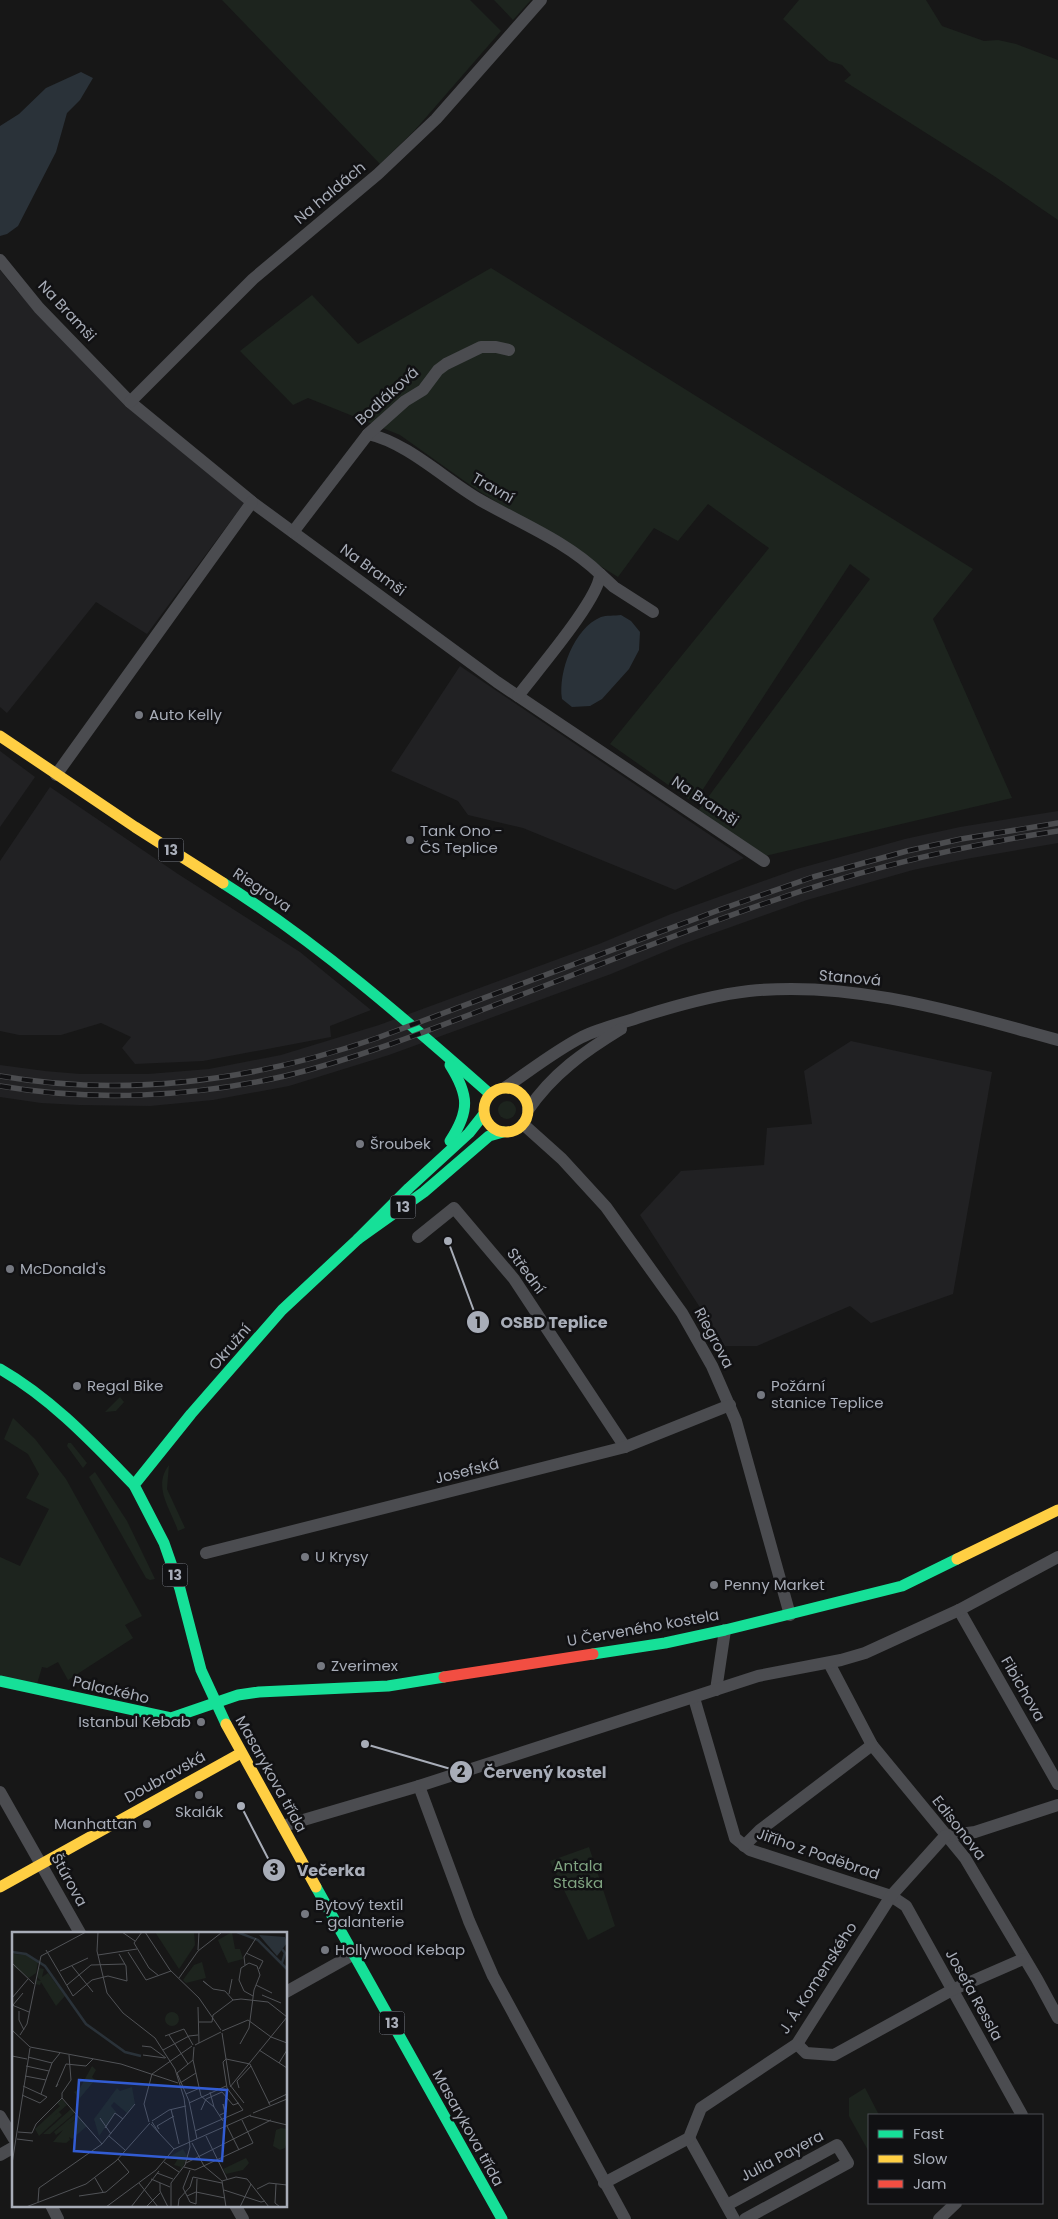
<svg xmlns="http://www.w3.org/2000/svg" width="1058" height="2219" font-family="Poppins,sans-serif">
  <style>
    .built { fill: #212123 }
    .green { fill: #1d241e }
    .water { fill: #2a3239 }
    .lines { fill: none; stroke-linecap: round; stroke-linejoin: round }
    .street { stroke: #4b4c50; stroke-width: 12 }
    .fast { stroke: #16e098; stroke-width: 11 }
    .slow { stroke: #ffcf43; stroke-width: 11 }
    .jam { stroke: #f24e42; stroke-width: 11 }
    .rail-casing { stroke: #4b4c4f; stroke-width: 5.5 }
    .rail { stroke: #111113; stroke-width: 4; stroke-dasharray: 11; stroke-linecap: butt }
    .poi-dot { fill: #757880; stroke: #111113; stroke-width: 2 }
    .labels { text-anchor: middle; stroke-width: 5; stroke-linejoin: round; paint-order: stroke }
    .shield { fill: #111113; stroke: #7b7e86; stroke-width: 1 }
    .shield-label { font-size: 14px; font-weight: bold; fill: #a8adb8 }
    .street-label { font-size: 15px; fill: #a8adb8; stroke: #111113 }
    .poi-label { font-size: 15px; fill: #a8adb8; stroke: #111113; text-anchor: start }
    .park-label { font-size: 15px; fill: #7fa381; stroke: #111113 }
    .inset-river { fill: none; stroke: #2a3239; stroke-width: 2.5 }
    .inset-road { fill: none; stroke: #515357; stroke-width: 1 }
    .view { fill: #325cd3; fill-opacity: 0.15; stroke: #325cd3; stroke-width: 2.5 }
    .inset-edge { fill: none; stroke: #a8adb8; stroke-width: 2.5 }
    .leader { fill: none; stroke: #a8adb8; stroke-width: 2 }
    .callout-dot { fill: #a8adb8; stroke: #111113; stroke-width: 2 }
    .mark-label { font-size: 15px; text-anchor: middle; font-weight: bold; fill: #111 }
    .callout-label { font-size: 16px; text-anchor: middle; font-weight: bold; fill: #a8adb8; stroke: #111113; stroke-width: 5; stroke-linejoin: round; paint-order: stroke }
  </style>
  <rect width="100%" height="100%" fill="#171717"/>
  <g class="built">
    <path d="M 0,270 L 16,290 L 131,410 L 244,503 L 147,634 L 96,602 L 7,713 L 0,707 Z"/>
    <path d="M 460,666 L 519,706 L 744,858 L 675,890 L 523,828 L 468,815 L 458,801 L 391,771 Z"/>
    <path d="M 0,751 L 35,777 L 0,827 Z"/>
    <path d="M 50,787 L 178,874 L 300,952 L 371,1010 L 330,1026 L 331,1037 L 203,1061 L 135,1064 L 122,1048 L 131,1037 L 101,1023 L 61,1035 L 19,1035 L 0,1031 L 0,861 Z"/>
    <path d="M 1058,811 L 1058,843 L 966,859 L 913,870 L 807,900 L 683,944 L 611,974 L 389,1055 L 289,1086 L 213,1100 L 150,1106 L 79,1105 L 41,1103 L 0,1097 L 0,1065 L 45,1071 L 80,1074 L 148,1074 L 209,1069 L 281,1055 L 379,1025 L 599,944 L 671,914 L 797,869 L 905,839 L 960,827 Z"/>
    <path d="M 851,1041 L 992,1072 L 953,1294 L 871,1323 L 850,1306 L 757,1346 L 725,1346 L 640,1215 L 681,1171 L 764,1165 L 767,1128 L 812,1124 L 804,1071 Z"/>
  </g>
  <g class="green">
    <path d="M 222,0 L 470,0 L 501,31 L 415,130 L 380,164 Z"/>
    <path d="M 494,0 L 531,0 L 513,20 Z"/>
    <path d="M 799,0 L 926,0 L 942,26 L 984,41 L 998,40 L 1016,44 L 1058,60 L 1058,220 L 994,176 L 844,81 L 851,75 L 842,65 L 829,61 L 783,19 Z"/>
    <path d="M 491,268 L 973,569 L 933,619 L 1012,798 L 765,856 L 697,812 L 870,579 L 850,564 L 694,803 L 610,744 L 769,548 L 708,504 L 678,541 L 654,528 L 618,577 L 477,490 L 400,435 L 308,398 L 293,405 L 240,351 L 312,295 L 358,344 Z"/>
    <circle cx="507" cy="1110" r="9"/>
    <path d="M 120,1397 L 124,1402 L 116,1411 L 105,1412 Z"/>
    <path d="M 13,1418 L 35,1439 L 66,1479 L 142,1616 L 125,1625 L 133,1638 L 68,1680 L 58,1662 L 47,1668 L 42,1667 L 37,1684 L 0,1675 L 0,1557 L 20,1566 L 49,1509 L 26,1498 L 39,1474 L 28,1454 L 4,1439 Z"/>
    <path d="M 68,1443 L 71,1443 L 87,1463 L 83,1468 L 67,1446 Z"/>
    <path d="M 169,1465 L 167,1489 L 185,1528 L 178,1531 C 171,1509 152,1487 169,1465 Z"/>
    <path d="M 95,1472 L 127,1521 L 155,1579 L 150,1580 L 146,1578 L 89,1477 Z"/>
    <path d="M 589,1847 L 615,1926 L 588,1940 L 550,1861 Z"/>
    <path d="M 865,2088 L 879,2115 L 869,2115 L 869,2152 L 849,2116 L 849,2098 Z"/>
  </g>
  <g class="water">
    <path d="M 81,72 L 93,78 L 80,100 L 67,113 L 56,152 L 18,226 L 7,234 L 0,236 L 0,126 L 19,114 L 46,88 Z"/>
    <path d="M 621,615 L 631,621 L 640,632 L 639,650 L 629,669 L 602,699 L 590,706 L 572,707 L 562,699 C 558,672 574,628 601,617 C 606,615 615,616 621,615 Z"/>
  </g>
  <g class="lines">
    <g class="street">
      <path d="M 0,260 L 39,308 L 130,402 L 252,502 L 497,682 L 764,861"/>
      <path d="M 130,402 L 253,279 L 378,174 L 436,119 L 541,0"/>
      <path d="M 368,434 C 408,443 444,479 480,500 C 520,523 566,541 600,574 C 600,598 536,672 518,696"/>
      <path d="M 293,532 L 368,434 L 405,401 L 423,390 L 438,370 L 446,364 L 481,347 L 496,347 L 509,350"/>
      <path d="M 600,574 L 614,587 L 653,612"/>
      <path d="M 56,775 L 252,502"/>
      <path d="M 506,1087 C 531,1070 555,1051 582,1037 C 601,1028 623,1023 643,1016 C 678,1005 713,995 749,991 C 854,980 958,1013 1058,1040"/>
      <path d="M 528,1110 C 552,1074 585,1051 621,1029"/>
      <path d="M 523,1124 L 562,1159 L 606,1207 L 682,1313 L 712,1366 L 736,1421 L 790,1615"/>
      <path d="M 418,1237 L 454,1208 L 514,1279 L 625,1447"/>
      <path d="M 206,1553 L 625,1447 L 730,1405"/>
      <path d="M 959,1610 L 1058,1784"/>
      <path d="M 829,1663 L 872,1745 L 965,1858 L 1037,1979 L 1058,2018"/>
      <path d="M 716,1690 L 725,1630"/>
      <path d="M 694,1698 L 735,1838 L 750,1850 L 891,1896 L 906,1906 L 1022,2115"/>
      <path d="M 419,1786 L 469,1921 L 493,1976 L 625,2219"/>
      <path d="M 0,1792 L 80,1933"/>
      <path d="M 283,1826 L 419,1786 L 758,1676 L 841,1660 L 865,1653 L 959,1610 L 1058,1557"/>
      <path d="M 945,1836 L 975,1832 L 1058,1805"/>
      <path d="M 744,1846 L 760,1830 L 872,1745"/>
      <path d="M 286,1992 L 354,1954"/>
      <path d="M 797,2044 L 806,2053 L 834,2055 L 952,1990 L 1023,1959"/>
      <path d="M 0,2116 L 14,2139"/>
      <path d="M 689,2138 L 734,2219"/>
      <path d="M 0,2155 L 14,2147"/>
      <path d="M 604,2183 L 689,2138 L 701,2108 L 797,2044 L 891,1896 L 945,1836"/>
      <path d="M 51,2205 L 58,2219"/>
      <path d="M 235,2205 L 243,2219"/>
      <path d="M 727,2205 L 837,2145 L 848,2163 L 745,2219"/>
      <path d="M 939,2219 L 956,2203"/>
    </g>
    <g class="fast">
      <path d="M 223,883 C 319,944 405,1019 490,1094"/>
      <path d="M 450,1065 C 469,1095 470,1111 450,1141"/>
      <path d="M 484,1114 L 469,1133 L 409,1188 L 358,1239 L 424,1192 L 489,1136 L 503,1132"/>
      <path d="M 0,1369 C 52,1399 92,1442 134,1485"/>
      <path d="M 593,1654 L 665,1643 L 725,1630 L 902,1586 L 957,1559"/>
      <path d="M 0,1681 L 171,1718 L 238,1695 L 259,1692 L 388,1686 L 444,1677"/>
      <path d="M 226,1724 L 201,1670 L 180,1589 L 164,1543 L 134,1485 L 191,1414 L 282,1310 L 358,1239"/>
      <path d="M 316,1887 L 502,2219"/>
    </g>
    <g class="slow">
      <path d="M 0,736 L 135,827 L 223,883"/>
      <circle cx="506" cy="1110" r="22"/>
      <path d="M 957,1559 L 1058,1510"/>
      <path d="M 226,1724 L 316,1887"/>
      <path d="M 0,1887 L 241,1753"/>
    </g>
    <path class="jam" d="M 444,1677 L 593,1654"/>
    <g class="rail-casing">
      <g id="rail">
        <path d="M 0,1076 C 127,1098 256,1080 377,1038 L 719,910 L 813,877 L 907,851 L 961,839 L 1058,823"/>
        <path d="M 0,1086 C 94,1102 193,1097 285,1076 C 359,1058 430,1030 500,1003 C 589,969 678,933 769,902 C 863,869 959,846 1058,831"/>
      </g>
    </g>
    <use href="#rail" class="rail"/>
  </g>
  <g class="poi-dot">
    <circle cx="139" cy="715" r="5"/>
    <circle cx="410" cy="840" r="5"/>
    <circle cx="360" cy="1144" r="5"/>
    <circle cx="10" cy="1269" r="5"/>
    <circle cx="77" cy="1386" r="5"/>
    <circle cx="761" cy="1395" r="5"/>
    <circle cx="305" cy="1557" r="5"/>
    <circle cx="714" cy="1585" r="5"/>
    <circle cx="321" cy="1666" r="5"/>
    <circle cx="201" cy="1722" r="5"/>
    <circle cx="199" cy="1795" r="5"/>
    <circle cx="147" cy="1824" r="5"/>
    <circle cx="305" cy="1914" r="5"/>
    <circle cx="325" cy="1950" r="5"/>
  </g>
  <g class="labels">
    <g class="shield">
      <rect x="158.5" y="838.5" width="25" height="23" rx="4"/>
      <rect x="390.5" y="1195.5" width="25" height="23" rx="4"/>
      <rect x="162.5" y="1563.5" width="25" height="23" rx="4"/>
      <rect x="379.5" y="2011.5" width="25" height="23" rx="4"/>
    </g>
    <g class="shield-label">
      <text x="171" y="855">13</text>
      <text x="403" y="1212">13</text>
      <text x="175" y="1580">13</text>
      <text x="392" y="2028">13</text>
    </g>
    <g class="street-label">
      <text transform="translate(330 193) rotate(-40)" y="5">Na haldách</text>
      <text transform="translate(67 311) rotate(47)" y="5">Na Bramši</text>
      <text transform="translate(387 396) rotate(-42)" y="5">Bodláková</text>
      <text transform="translate(493 488) rotate(30)" y="5">Travní</text>
      <text transform="translate(373 570) rotate(36)" y="5">Na Bramši</text>
      <text transform="translate(705 801) rotate(34)" y="5">Na Bramši</text>
      <text transform="translate(262 890) rotate(34)" y="5">Riegrova</text>
      <text transform="translate(850 978) rotate(5)" y="5">Stanová</text>
      <text transform="translate(526 1271) rotate(53)" y="5">Střední</text>
      <text transform="translate(714 1338) rotate(62)" y="5">Riegrova</text>
      <text transform="translate(230 1347) rotate(-49)" y="5">Okružní</text>
      <text transform="translate(467 1471) rotate(-14)" y="5">Josefská</text>
      <text transform="translate(643 1628) rotate(-10)" y="5">U Červeného kostela</text>
      <text transform="translate(1023 1689) rotate(60)" y="5">Fibichova</text>
      <text transform="translate(111 1690) rotate(13)" y="5">Palackého</text>
      <text transform="translate(271 1774) rotate(61)" y="5">Masarykova třída</text>
      <text transform="translate(165 1777) rotate(-29)" y="5">Doubravská</text>
      <text transform="translate(959 1828) rotate(52)" y="5">Edisonova</text>
      <text transform="translate(818 1854) rotate(19)" y="5">Jiřího z Poděbrad</text>
      <text transform="translate(69 1880) rotate(61)" y="5">Štúrova</text>
      <text transform="translate(818 1978) rotate(-57)" y="5">J. Á. Komenského</text>
      <text transform="translate(974 1995) rotate(61)" y="5">Josefa Ressla</text>
      <text transform="translate(468 2128) rotate(61)" y="5">Masarykova třída</text>
      <text transform="translate(782 2156) rotate(-28)" y="5">Julia Payera</text>
    </g>
    <g class="poi-label">
      <text x="149" y="720">Auto Kelly</text>
      <text x="420" y="836">Tank Ono -<tspan x="420" dy="17">ČS Teplice</tspan></text>
      <text x="370" y="1149">Šroubek</text>
      <text x="20" y="1274">McDonald's</text>
      <text x="87" y="1391">Regal Bike</text>
      <text x="771" y="1391">Požární<tspan x="771" dy="17">stanice Teplice</tspan></text>
      <text x="315" y="1562">U Krysy</text>
      <text x="724" y="1590">Penny Market</text>
      <text x="331" y="1671">Zverimex</text>
      <text x="191" y="1727" text-anchor="end">Istanbul Kebab</text>
      <text x="199" y="1817" text-anchor="middle">Skalák</text>
      <text x="137" y="1829" text-anchor="end">Manhattan</text>
      <text x="315" y="1910">Bytový textil<tspan x="315" dy="17">- galanterie</tspan></text>
      <text x="335" y="1955">Hollywood Kebap</text>
    </g>
    <g class="park-label">
      <text x="578" y="1871">Antala<tspan x="578" dy="17">Staška</tspan></text>
    </g>
  </g>
  <g transform="translate(12 1932)">
    <rect width="275" height="275" fill="#171717"/>
    <path d="M 143,0 L 182,0 L 183,13 L 167,37 ZM 220,0 L 223,17 L 228,17 L 231,27 L 216,31 L 206,8 ZM 1,22 L 15,23 L 26,30 L 24,41 L 17,46 L 2,35 ZM 190,30 L 194,46 L 174,51 L 171,48 L 182,33 ZM 27,36 L 32,37 L 30,45 L 36,41 L 53,64 L 44,74 L 29,50 L 28,53 L 23,52 L 24,48 L 29,49 L 25,45 ZM153 87a7 7 0 1 1 14 0a7 7 0 1 1-14 0ZM 80,134 L 84,138 L 80,145 L 83,148 L 67,167 L 62,160 L 68,156 ZM 120,155 L 123,172 L 115,181 L 102,170 L 99,174 L 104,180 L 87,204 L 82,187 L 105,156 L 108,159 ZM 50,167 L 55,173 L 41,185 L 47,180 L 50,183 L 27,204 L 23,197 L 48,174 L 45,171 ZM 59,177 L 63,181 L 38,202 L 31,202 ZM 63,182 L 66,185 L 57,192 L 67,185 L 75,194 L 60,207 L 57,205 L 58,208 L 54,211 L 41,210 L 51,198 L 44,203 L 42,200 ZM 269,196 L 275,197 L 275,210 L 273,216 L 268,218 L 261,214 L 264,198 ZM 171,217 L 175,224 L 171,235 L 167,239 L 169,235 L 162,233 L 167,225 L 157,225 ZM 234,226 L 237,231 L 231,238 L 214,242 L 211,237 Z" fill="#1d241e"/>
    <path d="M 247,3 L 273,5 L 275,11 L 265,24 Z" fill="#2a3239"/>
    <path class="inset-river" d="M 225,0 L 246,8 L 275,37M 0,20 L 14,22 L 33,34 L 74,92 L 113,120 L 129,124M 270,31 L 273,21 L 270,17"/>
    <path class="inset-road" d="M 86,0 L 85,19 L 95,61 L 111,81 L 143,106 L 163,137 L 172,166 L 178,215 L 173,233 L 159,251 L 159,275M 110,0 L 123,9M 130,0 L 122,11 L 137,36 L 147,44M 133,0 L 158,38 L 187,66 L 209,98M 34,18 L 61,64 L 80,48 L 96,44 L 115,49 L 114,34 L 107,22M 186,18 L 187,0M 116,20 L 134,48 L 159,39M 234,21 L 251,29 L 247,37M 86,23 L 125,17M 0,31 L 22,52M 233,33 L 232,25 L 244,6M 60,34 L 81,60M 48,39 L 76,26M 167,46 L 186,19 L 209,1M 55,53 L 79,33 L 113,32M 196,53 L 191,49 L 201,57 L 213,59 L 221,68M 244,53 L 260,61M 217,62 L 220,47M 250,63 L 269,71M 0,66 L 16,47M 0,73 L 17,80M 1,73 L 11,61M 186,75 L 187,111M 7,79 L 7,88 L 12,98M 201,83 L 221,68 L 229,67 L 256,70 L 275,85 L 218,155M 187,90 L 200,90 L 201,83M 0,98 L 18,115M 210,99 L 236,88 L 259,105 L 275,111M 210,101 L 218,153 L 232,171M 8,103 L 15,92 L 29,24 L 74,0M 157,103 L 176,132M 153,104 L 172,97 L 181,113M 228,112 L 237,96 L 242,58 L 248,43 L 245,34 L 237,31 L 229,36 L 227,48 L 232,59 L 241,64M 183,113 L 209,100M 130,114 L 139,115 L 154,126M 18,115 L 109,132 L 166,151M 182,115 L 181,128 L 189,164M 151,118 L 177,104 L 186,103M 247,118 L 275,136M 131,123 L 153,126M 0,124 L 15,127M 16,125 L 40,131M 214,127 L 238,132 L 258,173M 181,128 L 165,141 L 177,169 L 185,207M 267,131 L 275,118M 14,134 L 37,139M 13,144 L 34,148M 168,151 L 184,141M 46,152 L 44,155 L 54,132 L 74,134 L 81,127M 227,156 L 225,149 L 239,134M 198,160 L 202,175M 29,162 L 40,131 L 48,121M 174,162 L 188,156M 10,163 L 28,171 L 35,165 L 11,154M 189,164 L 202,175 L 211,189M 50,166 L 50,161 L 59,148 L 57,123M 177,171 L 214,154M 256,171 L 275,162M 159,177 L 167,212M 189,178 L 194,167 L 210,160 L 221,173 L 227,171M 241,181 L 275,167M 208,183 L 214,180 L 211,172 L 213,181M 238,184 L 275,193M 88,186 L 99,202M 140,189 L 157,178 L 174,174M 137,190 L 132,172 L 140,142 L 180,114M 139,192 L 147,201 L 140,190M 215,194 L 227,218M 93,196 L 103,181 L 111,187M 147,197 L 145,194 L 162,184M 183,199 L 231,178 L 215,156 L 211,130 L 214,127M 6,200 L 20,201 L 24,192 L 50,166 L 90,212M 147,201 L 162,217M 97,204 L 113,218M 194,204 L 215,247M 5,207 L 21,209M 180,211 L 192,234 L 210,249 L 214,275M 152,230 L 167,240M 174,231 L 259,188M 0,232 L 18,116M 172,235 L 183,238 L 241,211 L 230,188M 178,238 L 171,256 L 178,270 L 184,272 L 185,247M 145,241 L 161,247M 83,246 L 91,260M 139,247 L 158,255M 210,249 L 224,245 L 235,247 L 257,275M 127,251 L 146,275M 148,251 L 148,259 L 156,275M 264,252 L 263,271 L 268,275M 245,257 L 257,251 L 275,253M 212,258 L 249,270 L 253,269M 67,264 L 94,260 L 115,242 L 117,240 L 106,227M 175,264 L 184,260 L 213,266M 26,270 L 27,256 L 90,212 L 123,172M 14,275 L 74,252 L 104,229 L 138,191M 94,275 L 144,238 L 162,217 L 239,183M 119,275 L 147,239M 134,275 L 148,261M 166,275 L 167,267 L 178,255 L 181,245 L 210,251M 228,275 L 239,252"/>
    <path class="view" d="M 67,148 L 215,158 L 210,229 L 62,219 Z"/>
    <rect width="275" height="275" class="inset-edge"/>
  </g>
  <path class="leader" d="M448 1241L478 1322M365 1744L461 1772M241 1806L274 1870"/>
  <g class="callout-dot">
    <circle cx="448" cy="1241" r="5"/>
    <circle cx="365" cy="1744" r="5"/>
    <circle cx="241" cy="1806" r="5"/>
    <circle cx="478" cy="1322" r="12"/>
    <circle cx="461" cy="1772" r="12"/>
    <circle cx="274" cy="1870" r="12"/>
  </g>
  <g class="mark-label">
    <text x="478" y="1328">1</text>
    <text x="461" y="1777">2</text>
    <text x="274" y="1875">3</text>
  </g>
  <g class="callout-label">
    <text x="554" y="1328">OSBD Teplice</text>
    <text x="545" y="1778">Červený kostel</text>
    <text x="331" y="1876">Večerka</text>
  </g>
  <rect x="868" y="2114" width="175" height="90" fill="#111113" stroke="#4d4f55"/>
  <rect x="878" y="2130" width="25" height="8" fill="#16e098" stroke="#4d4f55"/>
  <text x="913" y="2139" font-size="15" fill="#a8adb8">Fast</text>
  <rect x="878" y="2155" width="25" height="8" fill="#ffcf43" stroke="#4d4f55"/>
  <text x="913" y="2164" font-size="15" fill="#a8adb8">Slow</text>
  <rect x="878" y="2180" width="25" height="8" fill="#f24e42" stroke="#4d4f55"/>
  <text x="913" y="2189" font-size="15" fill="#a8adb8">Jam</text>
</svg>
